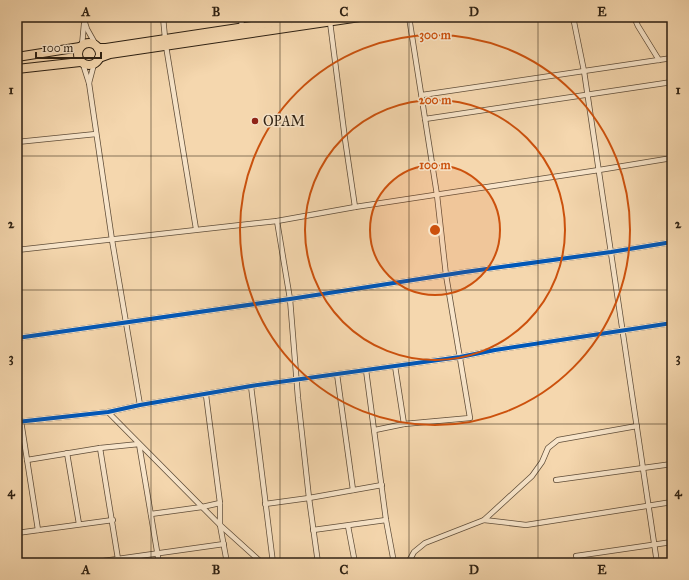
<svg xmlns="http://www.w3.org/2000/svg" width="689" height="580" font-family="'IM FELL Great Primer',serif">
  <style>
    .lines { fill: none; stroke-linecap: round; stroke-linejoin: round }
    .minor-casing { stroke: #604e3a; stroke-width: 6 }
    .trunk-casing { stroke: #2e2113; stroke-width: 10 }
    .minor { stroke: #f8e5ca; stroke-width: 4.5 }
    .trunk { stroke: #f5d7ae; stroke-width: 8 }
    .cycleway-casing { stroke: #f8e5ca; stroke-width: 6 }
    .cycleway { stroke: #0057b8; stroke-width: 4 }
    .grid { fill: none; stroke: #2e2113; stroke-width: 1; stroke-opacity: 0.55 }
    .ring { fill: none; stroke: #cc510d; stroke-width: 2 }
    .poi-dot { fill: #8f2418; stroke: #f8e5ca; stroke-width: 1.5 }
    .labels { text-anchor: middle; stroke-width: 3; stroke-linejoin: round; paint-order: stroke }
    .poi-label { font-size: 14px; fill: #2e2113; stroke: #f8e5ca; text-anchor: start }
    .centre { fill: #cc510d; stroke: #f8e5ca; stroke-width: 2 }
    .ring-label { font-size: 12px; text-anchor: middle; font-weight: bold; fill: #cc510d; stroke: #f8e5ca; stroke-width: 3; stroke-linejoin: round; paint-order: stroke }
    .neatline { fill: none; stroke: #2e2113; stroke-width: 1.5 }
    .grid-label { font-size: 13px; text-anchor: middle; font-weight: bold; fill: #2e2113 }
  </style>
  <rect width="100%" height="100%" fill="#f5d7ae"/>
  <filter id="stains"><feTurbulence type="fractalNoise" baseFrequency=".005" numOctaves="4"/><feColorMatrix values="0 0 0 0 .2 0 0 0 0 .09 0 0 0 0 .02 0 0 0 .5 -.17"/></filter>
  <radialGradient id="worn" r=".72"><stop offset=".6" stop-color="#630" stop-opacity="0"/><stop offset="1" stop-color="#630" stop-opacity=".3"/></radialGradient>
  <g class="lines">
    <g class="minor-casing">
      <g id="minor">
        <path d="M 83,17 L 87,29 L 96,45"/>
        <path d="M 163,17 L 165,38"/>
        <path d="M 241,17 L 242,28"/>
        <path d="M 573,17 L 584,71 L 657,563"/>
        <path d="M 634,17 L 638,26 L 659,60"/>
        <path d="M 330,22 L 345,139 L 355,207"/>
        <path d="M 82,45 L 84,24"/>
        <path d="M 166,46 L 196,229"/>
        <path d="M 83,64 L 89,83 L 112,240 L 140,405"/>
        <path d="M 89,83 L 94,64"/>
        <path d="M 422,95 L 672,58"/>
        <path d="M 425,119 L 672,82"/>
        <path d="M 17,142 L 96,134"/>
        <path d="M 277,221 L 290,299 L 298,398 L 309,498 L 318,563"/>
        <path d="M 17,250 L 277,221 L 355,207 L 599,170 L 672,158"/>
        <path d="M 17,338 L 290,299 L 465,272 L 611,252 L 672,242"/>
        <path d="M 395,366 L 404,424"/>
        <path d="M 366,370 L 386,520 L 394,563"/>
        <path d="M 337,374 L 353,490"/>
        <path d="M 251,386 L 273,563"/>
        <path d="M 206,395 L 220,503 L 220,525 L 227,563"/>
        <path d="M 108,412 L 220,525 L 262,563"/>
        <path d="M 21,421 L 38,530"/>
        <path d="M 17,422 L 108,412 L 140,405 L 251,386 L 460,357 L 495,350 L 672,323"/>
        <path d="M 375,430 L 404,424 L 470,418 L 446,275 L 437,195 L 409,17"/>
        <path d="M 100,448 L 118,559"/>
        <path d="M 67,453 L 79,524"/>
        <path d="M 27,460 L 100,448 L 139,444 L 159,563"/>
        <path d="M 556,480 L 672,464"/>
        <path d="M 265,504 L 309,498 L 382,485"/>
        <path d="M 151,514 L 202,507 L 220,503"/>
        <path d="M 484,520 L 526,525 L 672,502"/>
        <path d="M 348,526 L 355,563"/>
        <path d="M 313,530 L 386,520"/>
        <path d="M 17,533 L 113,520"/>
        <path d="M 576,556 L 672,542"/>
        <path d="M 89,563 L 224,544"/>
        <path d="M 408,563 L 414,552 L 425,543 L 484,520 L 532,476 L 542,462 L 548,448 L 558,440 L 637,426"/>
      </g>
    </g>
    <g class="trunk-casing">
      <g id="trunk">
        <circle cx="89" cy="54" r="11"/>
        <path d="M 98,48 L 106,48 L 310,17"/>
        <path d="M 17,57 L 80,47"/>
        <path d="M 99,58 L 110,54 L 360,17"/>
        <path d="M 17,69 L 80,62"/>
      </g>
    </g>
    <use href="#minor" class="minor"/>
    <use href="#trunk" class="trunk"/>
    <g class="cycleway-casing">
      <g id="cycleway">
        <path d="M 17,338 L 290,299 L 465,272 L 611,252 L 672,242"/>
        <path d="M 17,422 L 108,412 L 140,405 L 251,386 L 460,357 L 495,350 L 672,323"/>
      </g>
    </g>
    <use href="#cycleway" class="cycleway"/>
  </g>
  <path class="grid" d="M 151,17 L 151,563M 280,17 L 280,563M 409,17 L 409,563M 538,17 L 538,563M 17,156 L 672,156M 17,290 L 672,290M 17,424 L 672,424"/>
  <circle cx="435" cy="230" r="65" fill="#cc510d" fill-opacity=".12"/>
  <g class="ring">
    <circle cx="435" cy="230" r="65"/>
    <circle cx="435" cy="230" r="130"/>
    <circle cx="435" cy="230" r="195"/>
  </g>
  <circle class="poi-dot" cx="255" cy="121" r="4"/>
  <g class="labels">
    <g class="poi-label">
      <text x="263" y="126">OPAM</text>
    </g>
  </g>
  <circle cx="435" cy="230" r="6" class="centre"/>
  <g class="ring-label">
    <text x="435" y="39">300 m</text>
    <text x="435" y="104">200 m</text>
    <text x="435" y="169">100 m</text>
  </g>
  <rect width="689" height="580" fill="none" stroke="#f5d7ae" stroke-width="44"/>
  <path d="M36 52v6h65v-6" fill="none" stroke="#2e2113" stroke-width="2"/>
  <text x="42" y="52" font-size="12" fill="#2e2113" stroke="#f8e5ca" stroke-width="3" paint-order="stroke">100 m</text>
  <rect x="22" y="22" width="645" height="536" class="neatline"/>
  <g class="grid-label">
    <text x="86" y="16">A</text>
    <text x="216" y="16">B</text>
    <text x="344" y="16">C</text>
    <text x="474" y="16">D</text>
    <text x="602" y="16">E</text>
    <text x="11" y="94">1</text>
    <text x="678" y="94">1</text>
    <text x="11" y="228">2</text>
    <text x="678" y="228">2</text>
    <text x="11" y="362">3</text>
    <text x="678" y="362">3</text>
    <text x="11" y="496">4</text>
    <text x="678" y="496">4</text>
    <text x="86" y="574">A</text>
    <text x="216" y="574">B</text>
    <text x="344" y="574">C</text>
    <text x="474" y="574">D</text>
    <text x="602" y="574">E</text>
  </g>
  <rect width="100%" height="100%" filter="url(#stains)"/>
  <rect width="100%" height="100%" fill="url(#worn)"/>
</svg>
